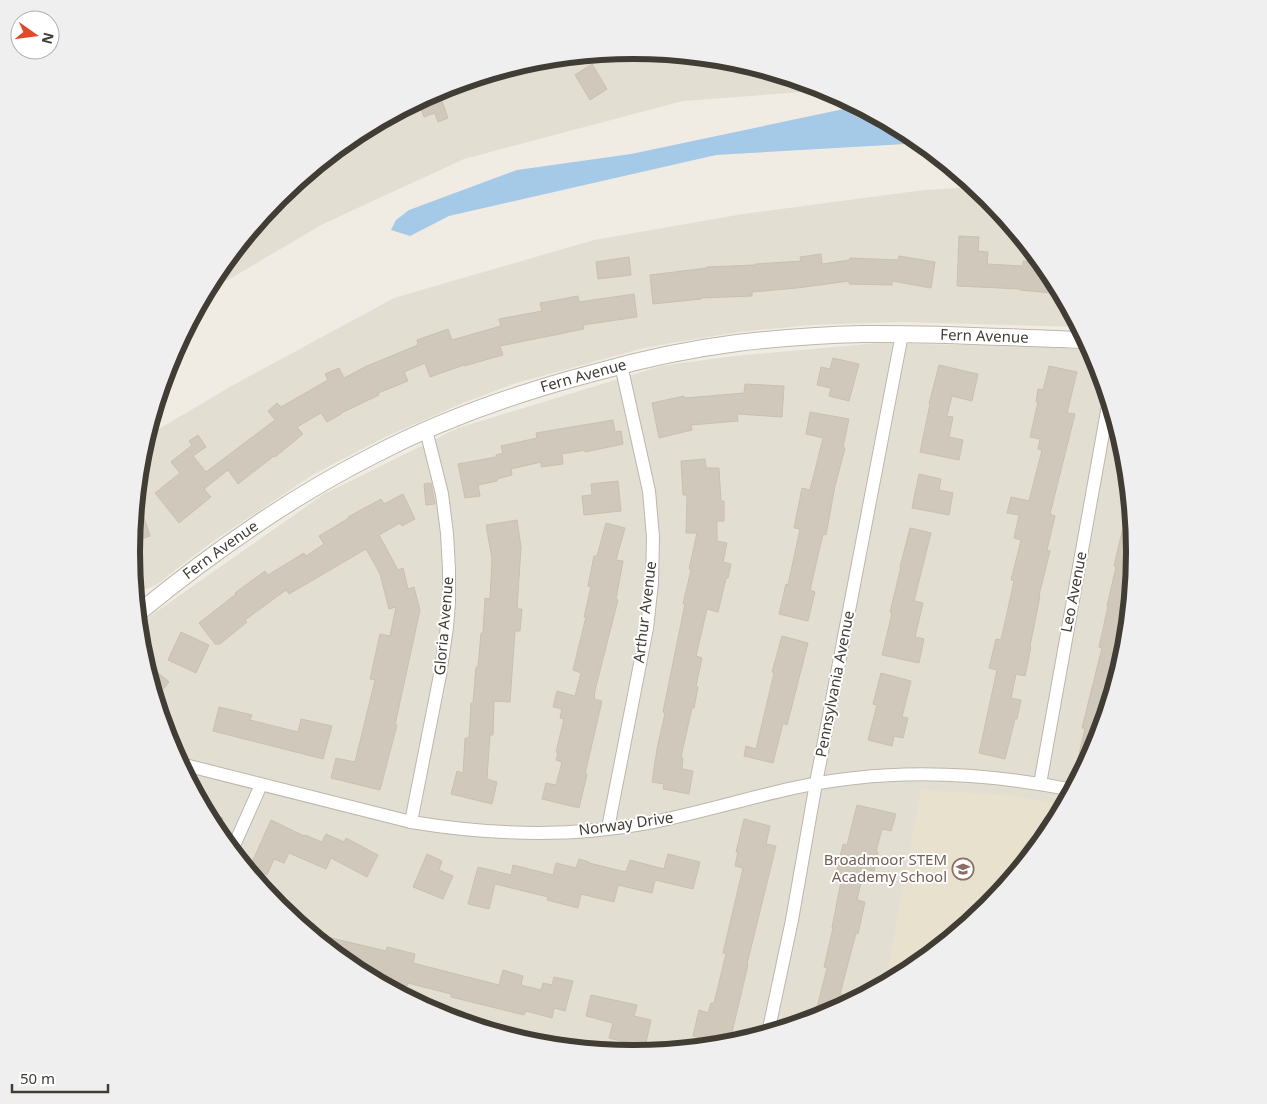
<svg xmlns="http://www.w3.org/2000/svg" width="1267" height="1104" font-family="'Noto Sans',sans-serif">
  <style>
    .residential { fill: #e3ded2 }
    .education { fill: #e8e1ce }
    .water { fill: #a5cae7 }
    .building { fill: #d0c8ba; stroke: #cac0ae }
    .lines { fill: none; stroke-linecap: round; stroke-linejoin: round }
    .minor-casing { stroke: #bdb7aa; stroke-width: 14 }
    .tertiary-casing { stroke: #bdb7aa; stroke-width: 18 }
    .minor { stroke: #fff; stroke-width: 12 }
    .tertiary { stroke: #fff; stroke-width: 16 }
    .labels { text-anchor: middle; stroke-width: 4; stroke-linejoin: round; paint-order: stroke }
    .street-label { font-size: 15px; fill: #413c34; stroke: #fff }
    .education-label { font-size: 15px; fill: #785e54; stroke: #fff; text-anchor: end }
    .rim { fill: none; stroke: #413c34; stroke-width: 6 }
  </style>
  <rect width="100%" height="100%" fill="#f0ece3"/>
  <g class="residential">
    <path d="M 633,50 L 732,60 L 830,90 L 683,101 L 464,159 L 323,224 L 221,284 L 207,291 L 216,273 L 279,197 L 355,134 L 442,88 L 536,60 Z"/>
    <path d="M 976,187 L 989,197 L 1051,273 L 1079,327 L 901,322 L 812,325 L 739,332 L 671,343 L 640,349 L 513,384 L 463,403 L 385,437 L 314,474 L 209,544 L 156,585 L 136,593 L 132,552 L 141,454 L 149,429 L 157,430 L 235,384 L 394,298 L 594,240 L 743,214 L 924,190 Z"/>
    <path d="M 878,343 L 1091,348 L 1097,360 L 1126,454 L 1135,552 L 1126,650 L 1097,744 L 1051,831 L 988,907 L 912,970 L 825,1016 L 731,1044 L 633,1054 L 535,1044 L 441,1016 L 354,969 L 278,907 L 216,831 L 170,744 L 141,650 L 138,618 L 146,619 L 324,494 L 458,428 L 661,366 L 733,356 Z"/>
  </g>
  <path class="education" d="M 921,790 L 1003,795 L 1065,804 L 1051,831 L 988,907 L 912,970 L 885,984 Z"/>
  <path class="water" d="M 858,106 L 913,135 L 923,143 L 716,155 L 449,216 L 410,236 L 391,230 L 396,220 L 409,210 L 517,170 L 631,154 Z"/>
  <g class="building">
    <path d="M 592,64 L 607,89 L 590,100 L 575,75 Z"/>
    <path d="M 438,90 L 448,118 L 438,122 L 435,113 L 424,117 L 418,101 Z"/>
    <path d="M 959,236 L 979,237 L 978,251 L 988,252 L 987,264 L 1023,266 L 1023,261 L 1042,263 L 1051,273 L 1062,294 L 1020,290 L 1020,289 L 957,286 Z"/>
    <path d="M 821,254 L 822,264 L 850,260 L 850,258 L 898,260 L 899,256 L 935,262 L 931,288 L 892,281 L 892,285 L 849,284 L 849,281 L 797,288 L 752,292 L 752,296 L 701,298 L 701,299 L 653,304 L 650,275 L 707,268 L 707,267 L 755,265 L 755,264 L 801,261 L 800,257 Z"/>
    <path d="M 629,257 L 631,275 L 598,279 L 596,262 Z"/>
    <path d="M 634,294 L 637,317 L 583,325 L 584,329 L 500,346 L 503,355 L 464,366 L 464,365 L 430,377 L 425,363 L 404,372 L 408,381 L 378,393 L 379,395 L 341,413 L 341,414 L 327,422 L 321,413 L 297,427 L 303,434 L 275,457 L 274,456 L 238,484 L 228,470 L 204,489 L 211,497 L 179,523 L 155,493 L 180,473 L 171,462 L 192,445 L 189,441 L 198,435 L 206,447 L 193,456 L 206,472 L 275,420 L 268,411 L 277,403 L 281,407 L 328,380 L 325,374 L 339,368 L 344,378 L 367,366 L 418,345 L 417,340 L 448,329 L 452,340 L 501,326 L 499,319 L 542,311 L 540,303 L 578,296 L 579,302 Z"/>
    <path d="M 833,358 L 859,364 L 849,401 L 829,396 L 831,388 L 817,385 L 821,367 L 830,369 Z"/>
    <path d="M 939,365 L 978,374 L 972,401 L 952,396 L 947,416 L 953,417 L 949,437 L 963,440 L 959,460 L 920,452 L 930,404 L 929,404 Z"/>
    <path d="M 1049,366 L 1077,372 L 1067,413 L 1075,414 L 1050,514 L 1055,516 L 1047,550 L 1050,551 L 1039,595 L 1040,596 L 1030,646 L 1031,647 L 1025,676 L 1016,674 L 1011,698 L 1021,700 L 1017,719 L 1015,719 L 1005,759 L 979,753 L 997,670 L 989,668 L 996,639 L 1001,640 L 1014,581 L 1011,580 L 1021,540 L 1014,538 L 1019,515 L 1007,513 L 1011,497 L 1029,501 L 1042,450 L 1038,449 L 1040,439 L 1030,437 L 1038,402 L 1036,402 L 1038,389 L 1043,390 Z"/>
    <path d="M 745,384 L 784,386 L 782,417 L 737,414 L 738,421 L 691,425 L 692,430 L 659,438 L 652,403 L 684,396 L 685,398 L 744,393 Z"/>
    <path d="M 810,412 L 849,419 L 843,447 L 845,448 L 835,486 L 826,535 L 823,534 L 810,590 L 815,592 L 808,621 L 779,614 L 786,584 L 788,585 L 800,529 L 794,528 L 802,488 L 810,490 L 823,438 L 806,434 Z"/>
    <path d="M 613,420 L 615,432 L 621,431 L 623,444 L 585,452 L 585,450 L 562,454 L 563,464 L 541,467 L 541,462 L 511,469 L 512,475 L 497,479 L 497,481 L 478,485 L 480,496 L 465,498 L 458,464 L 496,457 L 496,455 L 503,453 L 501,446 L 537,438 L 536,433 Z"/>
    <path d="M 705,459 L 706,468 L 719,468 L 721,501 L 724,501 L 724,521 L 717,521 L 717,541 L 727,543 L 723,562 L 731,564 L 728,578 L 726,578 L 718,612 L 707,609 L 696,656 L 702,658 L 696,686 L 698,687 L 694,708 L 692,708 L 681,757 L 683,758 L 682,769 L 693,771 L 689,794 L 663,789 L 664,784 L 652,782 L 657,749 L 665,713 L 663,712 L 685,604 L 683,604 L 691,570 L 689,569 L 697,533 L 686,533 L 687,495 L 683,495 L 681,461 Z"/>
    <path d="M 919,474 L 941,479 L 939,490 L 953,493 L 949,515 L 912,508 Z"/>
    <path d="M 618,481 L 621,511 L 584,515 L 582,496 L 592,495 L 591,484 Z"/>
    <path d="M 431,483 L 435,504 L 426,505 L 424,484 Z"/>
    <path d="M 403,494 L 415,519 L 402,526 L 400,523 L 379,535 L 398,570 L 403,568 L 408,589 L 414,587 L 420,610 L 395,725 L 397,725 L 380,790 L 331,778 L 336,758 L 355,762 L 375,680 L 370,679 L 380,634 L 390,636 L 396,607 L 389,609 L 380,574 L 366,549 L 289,594 L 286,590 L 245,620 L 247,622 L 220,644 L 215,644 L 199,623 L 236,594 L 235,593 L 265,571 L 268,575 L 304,553 L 306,556 L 324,544 L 319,536 L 349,518 L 348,517 L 381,499 L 384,504 Z"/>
    <path d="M 137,496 L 150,536 L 132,542 Z"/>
    <path d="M 1129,502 L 1131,502 L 1136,552 L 1126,650 L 1097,744 L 1077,783 L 1073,782 L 1085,728 L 1082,728 L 1102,648 L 1099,647 L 1108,606 L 1107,606 L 1116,567 L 1114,566 Z"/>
    <path d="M 517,520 L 521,547 L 517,609 L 522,609 L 520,631 L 515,631 L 510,702 L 494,701 L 493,735 L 490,735 L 487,779 L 497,782 L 492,804 L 451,794 L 457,771 L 463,773 L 465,738 L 469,738 L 471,703 L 473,703 L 476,667 L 478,667 L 481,633 L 483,633 L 485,598 L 490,599 L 492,559 L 486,525 Z"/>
    <path d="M 606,523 L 625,528 L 616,560 L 623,561 L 616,599 L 618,600 L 595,690 L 594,699 L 602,701 L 585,774 L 587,774 L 579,808 L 542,799 L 546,783 L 556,785 L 562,762 L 556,760 L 558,753 L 556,752 L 564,719 L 560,718 L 562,709 L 553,707 L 557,691 L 575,696 L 581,673 L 573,670 L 586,617 L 584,617 L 591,587 L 588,586 L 594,556 L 597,556 Z"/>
    <path d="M 910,528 L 931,533 L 914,601 L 923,603 L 915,637 L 924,639 L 919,663 L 882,655 L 892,613 L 890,612 L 901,567 L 900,567 Z"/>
    <path d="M 181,632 L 209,645 L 196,673 L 168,660 Z"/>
    <path d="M 782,636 L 808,643 L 787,725 L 783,723 L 773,763 L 744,756 L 746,746 L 756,749 L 774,673 L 772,672 Z"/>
    <path d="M 144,661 L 169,682 L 156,698 L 155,695 Z"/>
    <path d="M 881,673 L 911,681 L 902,717 L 908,718 L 903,738 L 894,736 L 892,746 L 868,740 L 877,705 L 873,704 Z"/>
    <path d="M 219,707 L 252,715 L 250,720 L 298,732 L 301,719 L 332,726 L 323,759 L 213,731 Z"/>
    <path d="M 857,805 L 896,814 L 891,831 L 882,829 L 876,852 L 878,852 L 874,871 L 864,869 L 857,900 L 865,902 L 858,934 L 856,933 L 840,994 L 858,999 L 825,1016 L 814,1019 L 827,968 L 824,967 L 833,928 L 832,928 L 842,876 L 836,874 L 843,844 L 847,845 Z"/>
    <path d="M 205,809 L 223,818 L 217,832 L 216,831 Z"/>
    <path d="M 744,819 L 770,826 L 766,844 L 776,846 L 747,964 L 748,965 L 729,1045 L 707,1047 L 708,1040 L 693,1036 L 699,1010 L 708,1013 L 711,1003 L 714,1003 L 726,954 L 723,953 L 743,868 L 735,866 L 738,852 L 736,852 Z"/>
    <path d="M 271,820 L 304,836 L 305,835 L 322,842 L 326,834 L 344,842 L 346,838 L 378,855 L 367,877 L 331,858 L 326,869 L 289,853 L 284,863 L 274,859 L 267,875 L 250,867 Z"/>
    <path d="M 427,854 L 442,861 L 439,870 L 453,876 L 443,899 L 413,887 Z"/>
    <path d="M 668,854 L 700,862 L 693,889 L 655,880 L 652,893 L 618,885 L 614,902 L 581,894 L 578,908 L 547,900 L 548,897 L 495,884 L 489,909 L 468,904 L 478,867 L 511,875 L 513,865 L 553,875 L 556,863 L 576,868 L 579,859 L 589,862 L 589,863 L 626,872 L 630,860 L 664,869 Z"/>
    <path d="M 310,933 L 386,951 L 387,947 L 415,954 L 413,963 L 499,985 L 503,970 L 523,976 L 521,985 L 541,990 L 543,983 L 552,985 L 554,977 L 573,981 L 565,1011 L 554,1008 L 552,1018 L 526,1011 L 524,1015 L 451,997 L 451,994 L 408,983 L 407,986 L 370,977 L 372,968 L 351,962 L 350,965 Z"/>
    <path d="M 591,995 L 637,1005 L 634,1016 L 651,1020 L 645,1047 L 609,1038 L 613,1023 L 586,1016 Z"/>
  </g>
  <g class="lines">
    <g class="minor-casing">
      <g id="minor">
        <path d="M 181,764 L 411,822 C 490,835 569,838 648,823 C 717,810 784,785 855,778 C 927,770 1002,776 1073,790"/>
        <path d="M 1040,784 L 1109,400"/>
        <path d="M 411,822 L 440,675 L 447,627 L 449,603 L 449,569 L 447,533 L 442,494 L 426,430"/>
        <path d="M 608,828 L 647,628 L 652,583 L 653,537 L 649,491 L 621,365"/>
        <path d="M 232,850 L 261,785"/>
        <path d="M 768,1033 L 792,920 L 816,783 L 902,334"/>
      </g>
    </g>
    <g class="tertiary-casing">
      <g id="tertiary">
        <path id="s1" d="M 137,609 L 142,610 C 214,551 291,497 374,455 C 445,418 520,392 597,372 C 643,359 690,349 737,343 C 778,338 821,335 863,334 C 938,333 1013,338 1087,340"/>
      </g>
    </g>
    <use href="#minor" class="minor"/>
    <use href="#tertiary" class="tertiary"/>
  </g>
  <defs>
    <g id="school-ring" transform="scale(1.125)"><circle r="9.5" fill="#fff" stroke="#8d6e63" stroke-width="1.5"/><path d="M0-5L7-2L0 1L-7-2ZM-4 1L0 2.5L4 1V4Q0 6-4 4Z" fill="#8d6e63"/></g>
  </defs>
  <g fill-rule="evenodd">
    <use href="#school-ring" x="963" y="869"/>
  </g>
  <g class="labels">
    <g class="street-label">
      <text dy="5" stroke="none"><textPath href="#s1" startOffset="914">Fern Avenue</textPath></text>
      <text dy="5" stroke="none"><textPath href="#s1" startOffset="509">Fern Avenue</textPath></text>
      <text dy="5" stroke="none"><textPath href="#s1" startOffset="104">Fern Avenue</textPath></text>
      <text transform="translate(1074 592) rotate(-79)" y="5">Leo Avenue</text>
      <text transform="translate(645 612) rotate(-83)" y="5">Arthur Avenue</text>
      <text transform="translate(444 626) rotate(-85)" y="5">Gloria Avenue</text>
      <text transform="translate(835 684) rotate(-79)" y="5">Pennsylvania Avenue</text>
      <text transform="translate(626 824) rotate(-8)" y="5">Norway Drive</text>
    </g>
    <g class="education-label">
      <text x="947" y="865">Broadmoor STEM<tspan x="947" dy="17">Academy School</tspan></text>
    </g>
  </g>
  <path d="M0 0H1267V1104H0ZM140 552a493 493 0 1 1 986 0a493 493 0 1 1-986 0Z" fill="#f0efef" fill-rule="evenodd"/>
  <path class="rim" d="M140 552a493 493 0 1 1 986 0a493 493 0 1 1-986 0Z"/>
  <g transform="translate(35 35) rotate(104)"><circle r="24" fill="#ffffff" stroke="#b3b1ae"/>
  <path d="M0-4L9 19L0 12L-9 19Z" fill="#e34927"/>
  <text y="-8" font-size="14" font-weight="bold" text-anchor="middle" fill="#413c34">N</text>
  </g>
  <path d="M12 1084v8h96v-8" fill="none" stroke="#413c34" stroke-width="2.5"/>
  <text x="20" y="1084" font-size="15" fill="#413c34" stroke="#ffffff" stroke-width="4" paint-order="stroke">50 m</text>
</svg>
